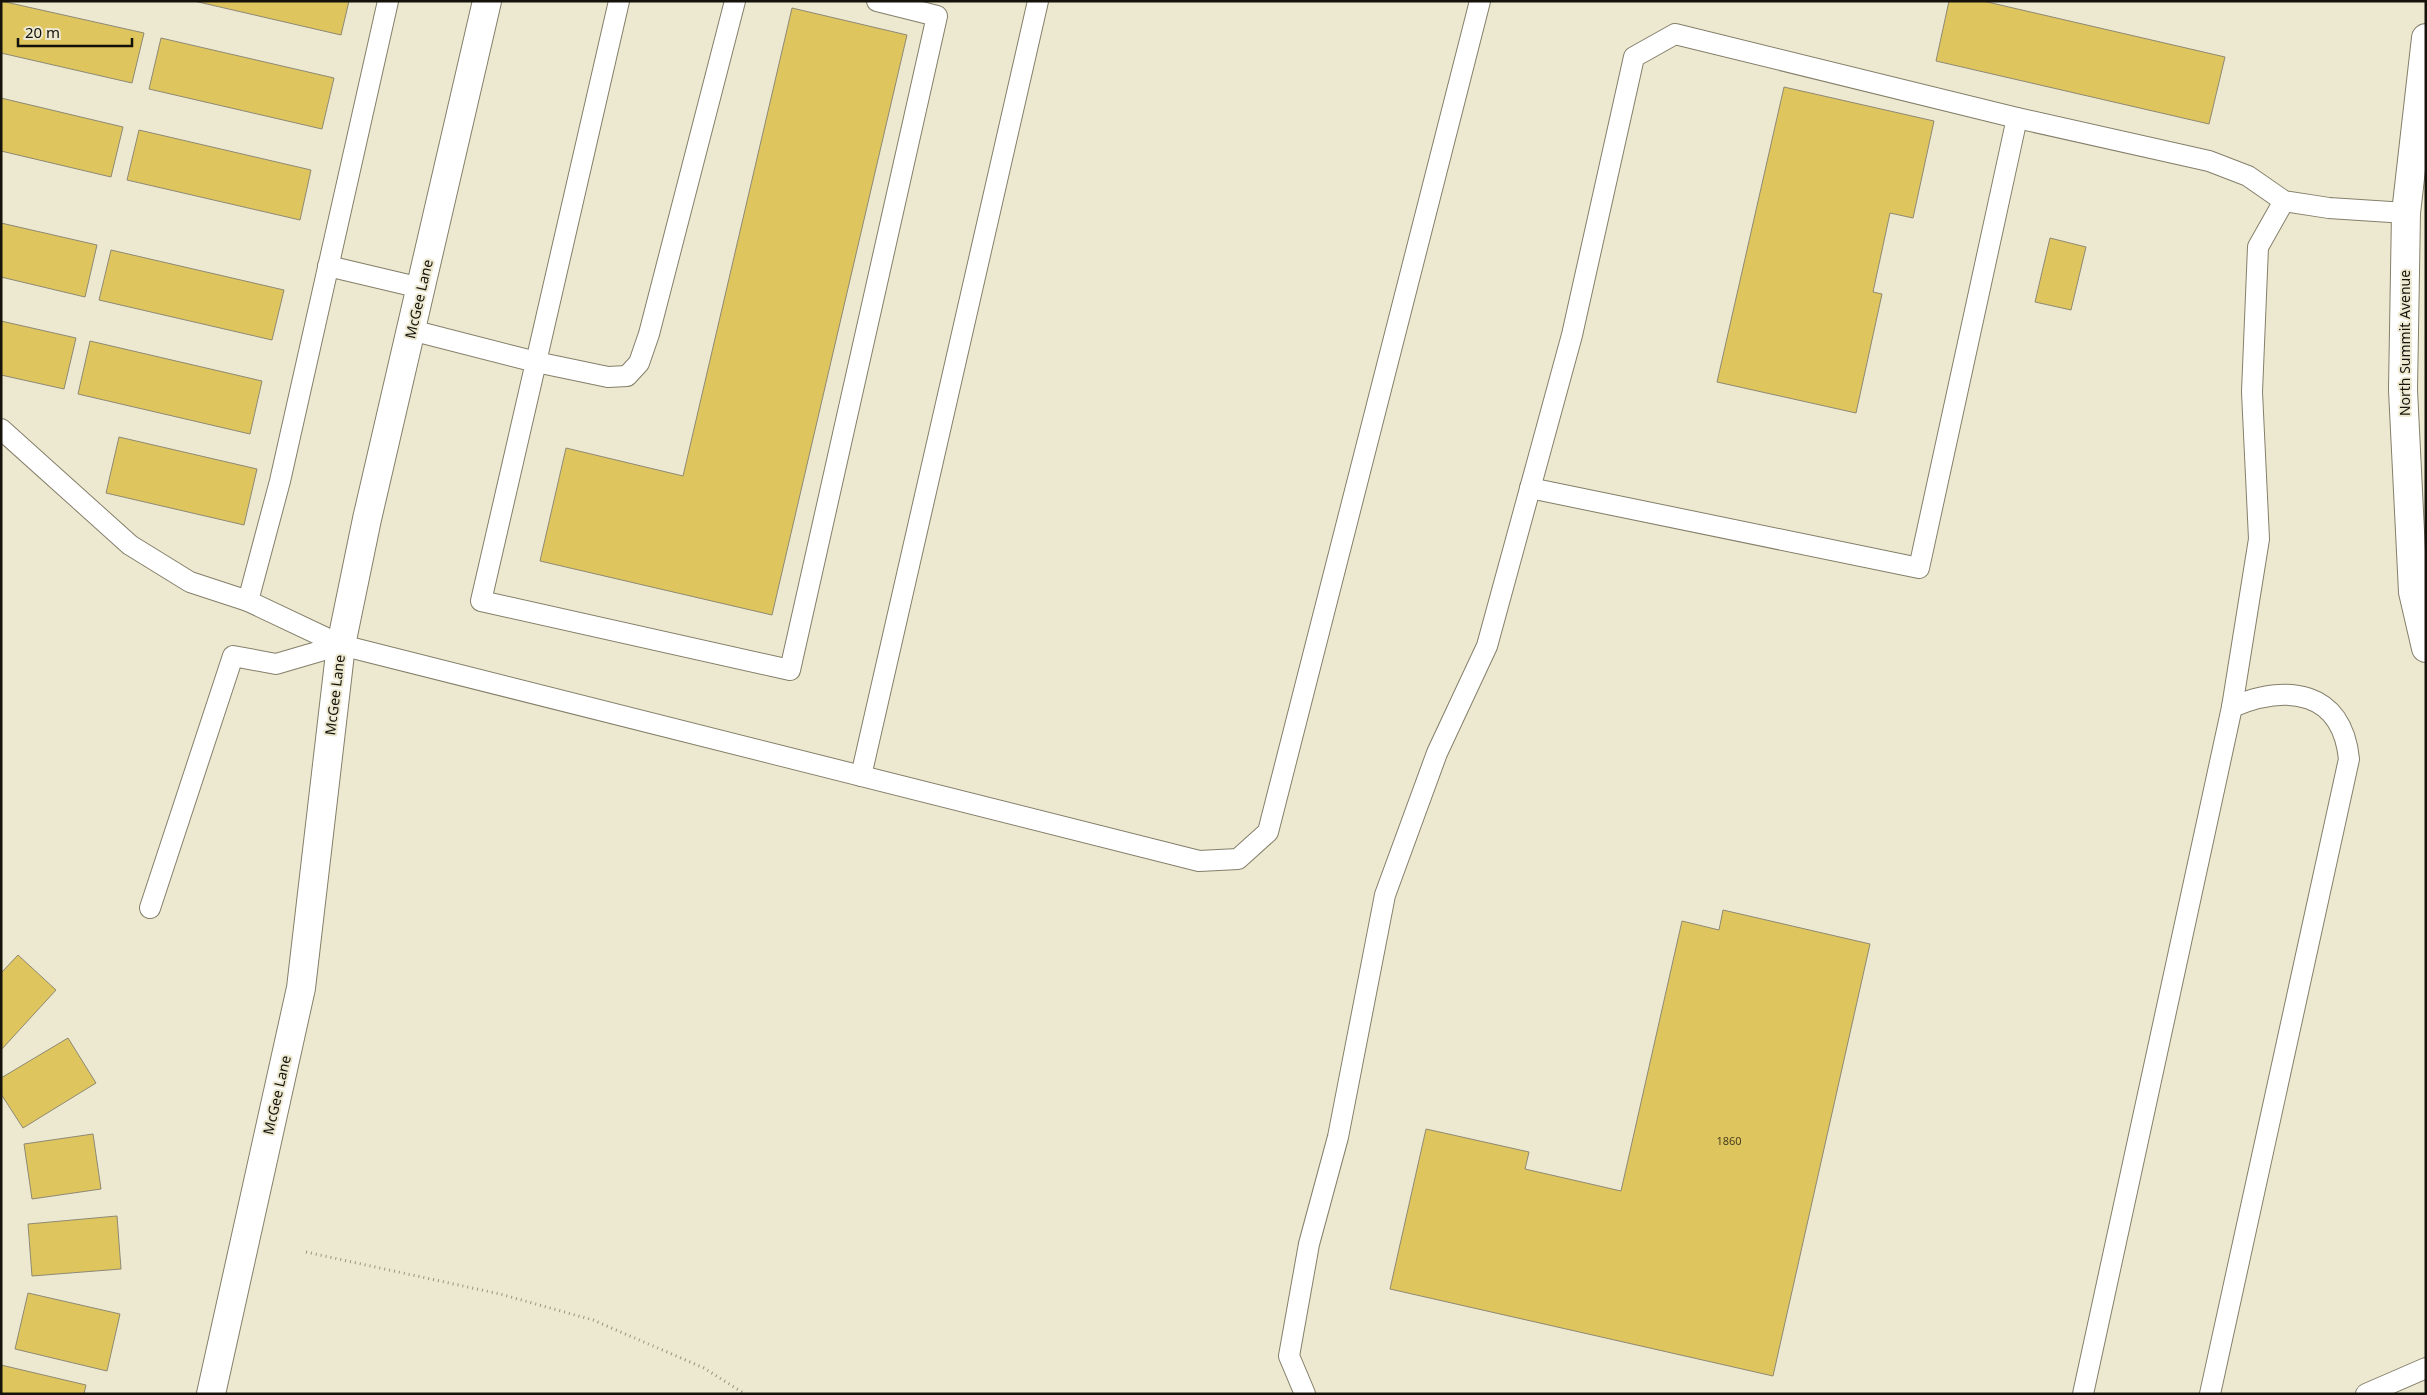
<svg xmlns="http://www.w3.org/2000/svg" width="2427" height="1395" font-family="'Noto Sans',sans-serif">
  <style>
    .building { fill: #dfc55d; stroke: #8e8974 }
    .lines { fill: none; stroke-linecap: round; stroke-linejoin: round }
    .lane-casing { stroke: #847f6a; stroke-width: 22 }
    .secondary-casing { stroke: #847f6a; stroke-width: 30 }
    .path { stroke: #979482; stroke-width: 3; stroke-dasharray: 1 4; stroke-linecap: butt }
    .lane { stroke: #fff; stroke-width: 20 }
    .secondary { stroke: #fff; stroke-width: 28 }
    .labels { text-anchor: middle; stroke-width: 4; stroke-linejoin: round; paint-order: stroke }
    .number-label { font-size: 11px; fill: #473f1f }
    .street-label { font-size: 14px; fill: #14120a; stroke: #ede8d0 }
  </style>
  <rect width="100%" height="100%" fill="#ede8d0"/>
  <g class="building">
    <path d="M 1,1 L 144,33 L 132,83 L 1,53 Z"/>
    <path d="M 194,1 L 349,1 L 341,35 Z"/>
    <path d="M 1949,1 L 1983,1 L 2225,57 L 2209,124 L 1936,61 Z"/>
    <path d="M 792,8 L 907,35 L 772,615 L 540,561 L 566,448 L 683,476 Z"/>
    <path d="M 161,38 L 334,78 L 322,129 L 149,89 Z"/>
    <path d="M 1784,87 L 1934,121 L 1913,218 L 1890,213 L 1873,292 L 1882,294 L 1856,413 L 1717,382 Z"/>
    <path d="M 1,98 L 123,127 L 111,177 L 1,151 Z"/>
    <path d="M 139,130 L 311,170 L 300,220 L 127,180 Z"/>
    <path d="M 1,223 L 97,245 L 85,297 L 1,277 Z"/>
    <path d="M 2050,238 L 2086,247 L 2071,310 L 2035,302 Z"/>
    <path d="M 111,250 L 284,290 L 272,340 L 99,300 Z"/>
    <path d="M 1,321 L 76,338 L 64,389 L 1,375 Z"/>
    <path d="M 90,341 L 262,381 L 250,434 L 78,394 Z"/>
    <path d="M 119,437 L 257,469 L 244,525 L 106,493 Z"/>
    <path d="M 1723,910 L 1870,944 L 1773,1376 L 1390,1289 L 1426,1129 L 1529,1152 L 1525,1169 L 1621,1191 L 1682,921 L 1719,930 Z"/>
    <path d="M 18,955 L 56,990 L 1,1050 L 1,973 Z"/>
    <path d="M 68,1038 L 96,1083 L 23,1128 L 1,1094 L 1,1078 Z"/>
    <path d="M 93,1134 L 101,1189 L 32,1199 L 24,1144 Z"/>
    <path d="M 117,1216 L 121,1269 L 32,1276 L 28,1224 Z"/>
    <path d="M 28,1293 L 120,1314 L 107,1371 L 15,1349 Z"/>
    <path d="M 1,1365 L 86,1385 L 84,1394 L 1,1394 Z"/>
  </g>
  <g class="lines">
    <g class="lane-casing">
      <g id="lane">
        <path d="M 619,1 L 536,362 L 608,377 L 627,376 L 639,363 L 649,334 L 735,1"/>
        <path d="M 328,266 L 421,288"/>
        <path d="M 411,330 L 536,362 L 481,601 L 790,670 L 937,16 L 877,1"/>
        <path d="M 1,429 L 130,545 L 190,582 L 248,601 L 341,645 L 1199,861 L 1238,859 L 1268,832 L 1480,1"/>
        <path d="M 1530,488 L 1919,568 L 2017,118"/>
        <path d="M 248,601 L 280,481 L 388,1"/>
        <path d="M 2232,707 L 2259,539 L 2252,392 L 2258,247 L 2284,201"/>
        <path d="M 861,776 L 1038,1"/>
        <path d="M 150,908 L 233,656 L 276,664 L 341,645"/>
        <path d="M 1305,1394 L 1289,1356 L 1309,1244 L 1338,1137 L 1385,895 L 1437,753 L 1487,646 L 1572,335 L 1634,57 L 1675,34 L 2017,118 L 2209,161 L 2248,176 L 2284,201 L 2329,208 L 2406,213"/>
        <path d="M 2083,1394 L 2232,707 C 2287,684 2342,690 2349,759 L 2210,1394"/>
        <path d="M 2366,1394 L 2426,1368"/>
      </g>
    </g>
    <g class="secondary-casing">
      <g id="secondary">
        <path d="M 2426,38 L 2406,213 L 2403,390 L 2413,592 L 2426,648"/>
        <path d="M 211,1394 L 301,988 L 341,645 L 367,519 L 487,1"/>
      </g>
    </g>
    <path class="path" d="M 306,1252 L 500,1294 L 593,1320 L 704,1368 L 745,1394"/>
    <use href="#lane" class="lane"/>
    <use href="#secondary" class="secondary"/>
  </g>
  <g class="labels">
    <g class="number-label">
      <text x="1729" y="1145">1860</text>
    </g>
    <g class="street-label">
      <text transform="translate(419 299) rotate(-77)" y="5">McGee Lane</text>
      <text transform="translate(2405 343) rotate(-90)" y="5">North Summit Avenue</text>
      <text transform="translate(335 695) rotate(-83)" y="5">McGee Lane</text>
      <text transform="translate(277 1095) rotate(-77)" y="5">McGee Lane</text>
    </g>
  </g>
  <rect width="2427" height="1395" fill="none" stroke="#14120a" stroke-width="5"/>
  <path d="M18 38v8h114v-8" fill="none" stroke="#14120a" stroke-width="2.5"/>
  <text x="25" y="38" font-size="15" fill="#14120a" stroke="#ede8d0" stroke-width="4" paint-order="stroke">20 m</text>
</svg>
